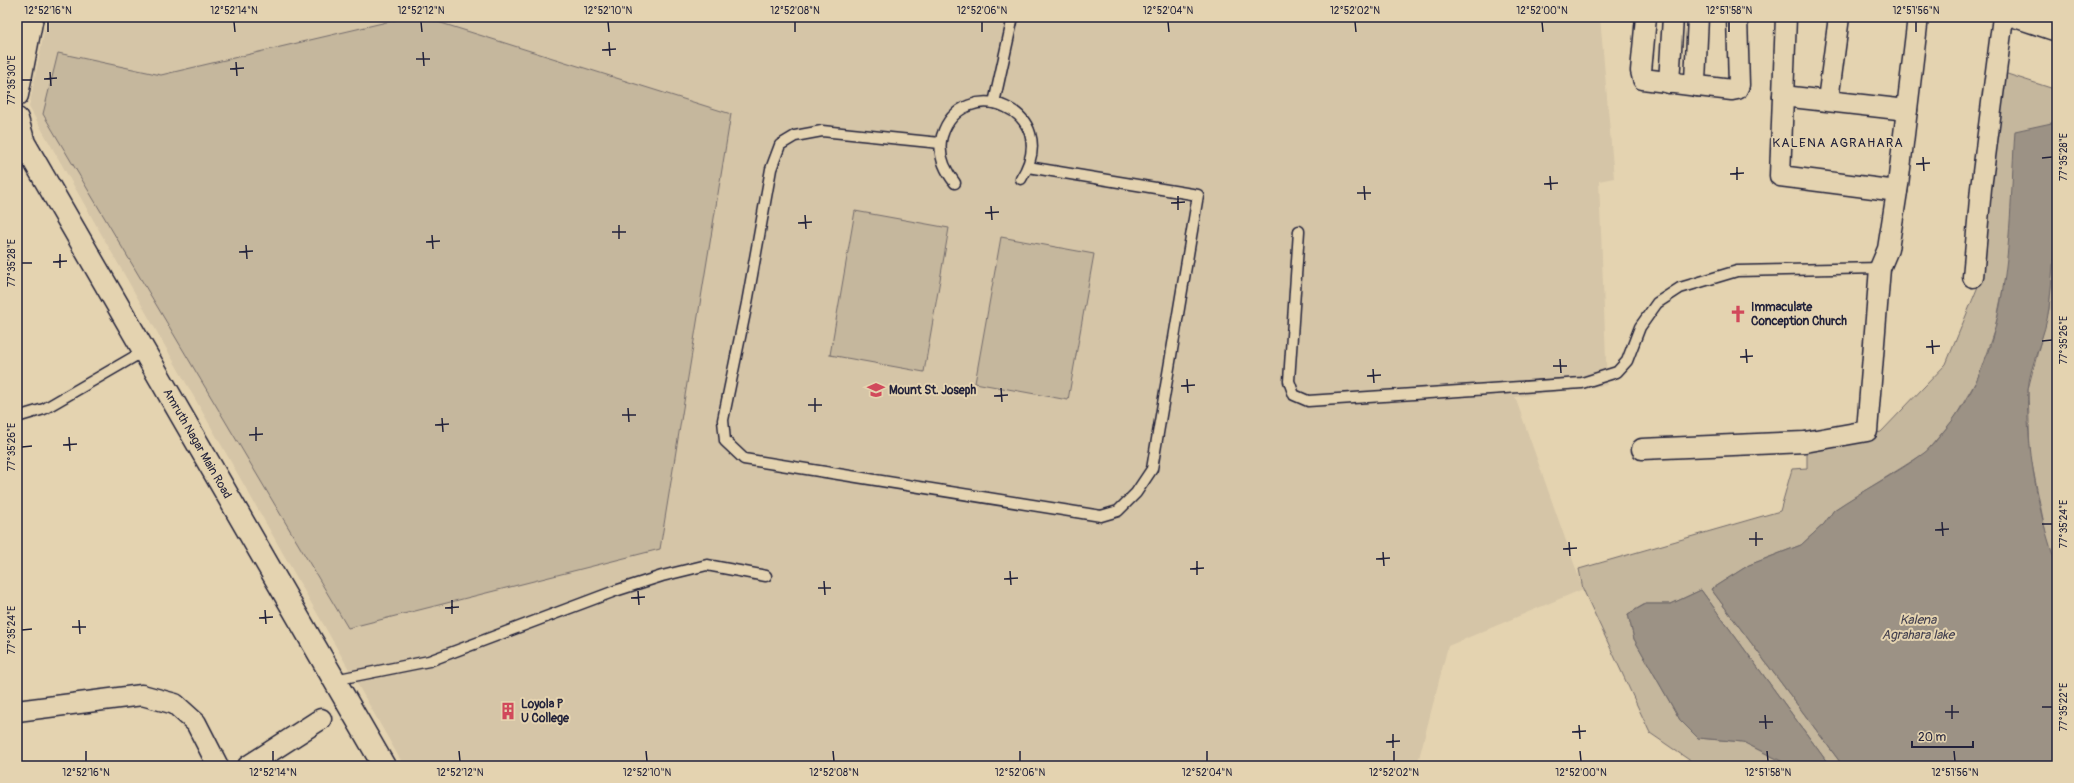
<svg xmlns="http://www.w3.org/2000/svg" width="2074" height="783" font-family="Pangolin,sans-serif">
  <style>
    .built { fill: #d5c5a7 }
    .green { fill: #c5b79d; stroke: #746c6c }
    .water { fill: #9c9285; stroke: #6b6567 }
    .lines { fill: none; stroke-linecap: round; stroke-linejoin: round }
    .service-casing { stroke: #22223b; stroke-width: 13 }
    .minor-casing { stroke: #22223b; stroke-width: 23 }
    .secondary-casing { stroke: #22223b; stroke-width: 25 }
    .primary-casing { stroke: #22223b; stroke-width: 25 }
    .service { stroke: #e4d3b0; stroke-width: 10 }
    .minor { stroke: #e4d3b0; stroke-width: 20 }
    .secondary { stroke: #e4d3b0; stroke-width: 22 }
    .primary { stroke: #e4d3b0; stroke-width: 22 }
    .ticks { fill: none; stroke: #22223b; stroke-width: 1.5 }
    .labels { text-anchor: middle; stroke-width: 4; stroke-linejoin: round; paint-order: stroke }
    .poi-label { font-size: 12px; font-weight: bold; fill: #22223b; stroke: #e4d3b0; text-anchor: start }
    .street-label { font-size: 12px; fill: #22223b; stroke: #e4d3b0 }
    .neighbourhood-label { font-size: 13px; letter-spacing: 1px; fill: #22223b; stroke: #e4d3b0 }
    .water-label { font-size: 13px; font-style: italic; fill: #403e4e; stroke: #e4d3b0 }
    .neatline { fill: none; stroke: #22223b; stroke-width: 1.5 }
    .ticks-label { font-size: 10px; text-anchor: middle; fill: #22223b }
  </style>
  <rect width="100%" height="100%" fill="#e4d3b0"/>
  <filter id="ink" filterUnits="userSpaceOnUse"><feTurbulence type="fractalNoise" baseFrequency=".025" numOctaves="2"/><feDisplacementMap in="SourceGraphic" scale="8" xChannelSelector="R" yChannelSelector="G"/><feConvolveMatrix kernelMatrix="1 2 1 2 8 2 1 2 1" color-interpolation-filters="sRGB"/></filter>
  <g filter="url(#ink)">
    <path class="built" d="M 47,17 L 1600,17 L 1614,178 L 1599,181 L 1607,385 L 1515,397 L 1583,589 L 1448,646 L 1417,766 L 404,766 L 29,107 Z"/>
    <g class="green">
      <path d="M 408,17 L 422,17 L 731,114 L 660,549 L 348,628 L 43,114 L 58,53 L 161,75 Z"/>
      <path d="M 2001,72 L 2057,90 L 2057,155 L 2056,123 L 2006,274 L 1995,328 L 1978,378 L 1954,419 L 1925,453 L 1834,510 L 1824,524 L 1801,545 L 1749,565 L 1711,589 L 1843,766 L 1830,766 L 1701,590 L 1671,604 L 1645,604 L 1628,614 L 1634,639 L 1680,720 L 1698,738 L 1743,742 L 1791,766 L 1698,766 L 1650,733 L 1583,589 L 1579,569 L 1780,511 L 1792,469 L 1807,468 L 1807,450 L 1881,432 L 1946,364 L 1979,284 Z"/>
      <path d="M 2057,209 L 2057,566 L 2048,544 L 2030,454 L 2028,389 L 2049,309 Z"/>
      <path d="M 855,211 L 949,228 L 924,372 L 830,355 Z"/>
      <path d="M 1001,237 L 1094,254 L 1068,400 L 975,383 Z"/>
    </g>
    <g class="water">
      <path d="M 2056,122 C 2058,184 2056,246 2049,308 C 2046,335 2030,363 2028,390 C 2025,440 2039,520 2057,566 L 2057,766 L 1843,766 L 1711,589 L 1749,565 L 1801,545 L 1824,524 L 1834,510 C 1863,490 1896,474 1924,453 C 1931,448 1938,438 1944,431 C 2014,349 2008,231 2015,131 Z"/>
      <path d="M 1701,590 L 1830,766 L 1791,766 L 1743,742 L 1698,738 L 1680,720 L 1634,639 L 1628,614 L 1646,604 L 1671,604 Z"/>
    </g>
    <g class="lines">
      <g class="service-casing">
        <g id="service">
          <path d="M 994,103 L 1013,17"/>
          <path d="M 940,143 L 822,131 L 795,136 L 780,145 L 771,169 L 747,303 L 723,420 L 725,441 L 744,459 L 1101,516 L 1118,511 L 1136,493 L 1152,469 L 1198,195 L 1028,167"/>
          <path d="M 955,183 C 944,169 937,154 942,136 C 962,71 1065,109 1021,179"/>
          <path d="M 1299,231 L 1289,381 L 1294,395 L 1308,401 L 1582,383 L 1617,372 L 1627,361 L 1640,327 L 1657,303 L 1680,288 L 1737,271 L 1880,268"/>
          <path d="M 17,417 L 44,409 L 144,351"/>
          <path d="M 334,680 L 429,661 L 615,591 L 662,576 L 707,565 L 766,576"/>
        </g>
      </g>
      <g class="minor-casing">
        <g id="minor">
          <path d="M 1646,17 L 1641,71 L 1643,79 L 1698,86"/>
          <path d="M 1698,17 L 1695,81 L 1698,86 L 1732,90 L 1737,89 L 1739,85 L 1737,17"/>
          <path d="M 1786,17 L 1780,176 L 1897,191"/>
          <path d="M 1669,83 L 1673,17"/>
          <path d="M 1783,96 L 1907,110"/>
          <path d="M 1828,100 L 1839,17"/>
          <path d="M 1973,277 L 1981,188 L 2003,17"/>
          <path d="M 1642,449 L 1805,442 L 1867,431 L 1880,268 L 1888,249 L 1898,185 L 1918,17"/>
          <path d="M 17,711 L 142,695 L 175,704 L 196,723 L 218,766"/>
          <path d="M 248,766 L 321,719"/>
        </g>
      </g>
      <g class="secondary-casing">
        <g id="secondary">
          <path d="M 17,95 L 32,17"/>
          <path id="s1" d="M 17,119 L 24,143 L 384,766"/>
        </g>
      </g>
      <g class="primary-casing">
        <path id="primary" d="M 2018,17 L 2057,30"/>
      </g>
      <use href="#service" class="service"/>
      <use href="#minor" class="minor"/>
      <use href="#secondary" class="secondary"/>
      <use href="#primary" class="primary"/>
    </g>
  </g>
  <path class="ticks" d="M 48,22 L 48,32M 234,22 L 235,32M 421,22 L 422,32M 608,22 L 609,32M 795,22 L 795,32M 982,22 L 982,32M 1168,22 L 1169,32M 1355,22 L 1356,32M 1542,22 L 1543,32M 1729,22 L 1729,32M 1916,22 L 1916,32M 609,42 L 610,56M 602,50 L 616,49M 423,52 L 424,66M 416,59 L 430,59M 236,62 L 237,76M 230,69 L 244,68M 50,72 L 51,86M 44,79 L 57,78M 22,80 L 32,80M 1923,157 L 1924,171M 2042,158 L 2052,157M 1916,164 L 1930,163M 1737,167 L 1737,180M 1730,174 L 1744,173M 1550,176 L 1551,190M 1544,184 L 1558,183M 1364,186 L 1365,200M 1357,193 L 1371,193M 1178,196 L 1178,210M 1171,203 L 1185,202M 991,206 L 992,220M 985,213 L 999,212M 805,215 L 806,229M 798,223 L 812,222M 619,225 L 619,239M 612,232 L 626,232M 432,235 L 433,249M 426,242 L 440,241M 246,245 L 247,259M 239,252 L 253,251M 60,254 L 60,268M 53,262 L 67,261M 22,263 L 32,263M 1932,340 L 1933,354M 2042,341 L 2052,340M 1926,347 L 1940,346M 1746,349 L 1747,363M 1740,357 L 1753,356M 1560,359 L 1561,373M 1553,366 L 1567,366M 1373,369 L 1374,383M 1367,376 L 1381,375M 1187,379 L 1188,393M 1181,386 L 1195,385M 1001,388 L 1002,402M 994,396 L 1008,395M 815,398 L 815,412M 808,405 L 822,405M 628,408 L 629,422M 622,415 L 636,415M 442,418 L 443,432M 435,425 L 449,424M 256,427 L 256,441M 249,435 L 263,434M 69,437 L 70,451M 63,445 L 77,444M 22,447 L 32,446M 1942,522 L 1943,536M 2042,524 L 2052,524M 1935,530 L 1949,529M 1756,532 L 1756,546M 1749,539 L 1763,539M 1569,542 L 1570,556M 1563,549 L 1577,548M 1383,552 L 1384,566M 1376,559 L 1390,558M 1197,561 L 1197,575M 1190,569 L 1204,568M 1010,571 L 1011,585M 1004,579 L 1018,578M 824,581 L 825,595M 818,588 L 831,588M 638,591 L 639,605M 631,598 L 645,597M 452,600 L 452,614M 445,608 L 459,607M 265,610 L 266,624M 259,618 L 273,617M 79,620 L 80,634M 72,627 L 86,627M 22,630 L 32,629M 1952,705 L 1952,719M 2042,707 L 2052,707M 1945,712 L 1959,712M 1765,715 L 1766,729M 1759,722 L 1773,722M 1579,725 L 1580,739M 1572,732 L 1586,731M 1393,734 L 1393,748M 1386,742 L 1400,741M 86,751 L 86,761M 273,751 L 273,761M 459,751 L 460,761M 646,751 L 647,761M 833,751 L 834,761M 1020,751 L 1020,761M 1207,751 L 1207,761M 1394,751 L 1394,761M 1580,751 L 1581,761M 1767,751 L 1768,761M 1954,751 L 1955,761"/>
  <defs>
    <g id="church-bare" transform="scale(1.38)"><path d="M-1.2-6h2.4v3.5h3.3v2.4h-3.3V6h-2.4V-.1h-3.3v-2.4h3.3Z" fill="#d1495b" stroke="#e4d3b0" stroke-width="2.5" paint-order="stroke"/></g>
    <g id="school-bare" transform="scale(1.38)"><path d="M0-5L7-2L0 1L-7-2ZM-4 1L0 2.5L4 1V4Q0 6-4 4Z" fill="#d1495b" stroke="#e4d3b0" stroke-width="2.5" paint-order="stroke"/></g>
    <g id="building-bare" transform="scale(1.38)"><path d="M-4-6H4V6H1V3H-1V6H-4ZM-2.5-4.3h1.7v1.8h-1.7ZM.8-4.3h1.7v1.8H.8ZM-2.5-1h1.7V.8h-1.7ZM.8-1h1.7V.8H.8Z" fill="#d1495b" stroke="#e4d3b0" stroke-width="2.5" paint-order="stroke"/></g>
  </defs>
  <g fill-rule="evenodd">
    <use href="#church-bare" x="1738" y="314"/>
    <use href="#school-bare" x="876" y="390"/>
    <use href="#building-bare" x="508" y="711"/>
  </g>
  <g class="labels">
    <g class="poi-label">
      <text x="1751" y="311">Immaculate<tspan x="1751" dy="14">Conception Church</tspan></text>
      <text x="889" y="394">Mount St. Joseph</text>
      <text x="521" y="708">Loyola P<tspan x="521" dy="14">U College</tspan></text>
    </g>
    <g class="street-label">
      <text dy="4" stroke="none"><textPath href="#s1" startOffset="372">Amruth Nagar Main Road</textPath></text>
    </g>
    <g class="neighbourhood-label">
      <text x="1838" y="147">KALENA AGRAHARA</text>
    </g>
    <g class="water-label">
      <text x="1918" y="624">Kalena<tspan x="1918" dy="15">Agrahara lake</tspan></text>
    </g>
  </g>
  <rect width="2074" height="783" fill="none" stroke="#e4d3b0" stroke-width="44"/>
  <path d="M1912 741v6h61v-6" fill="none" stroke="#22223b" stroke-width="2"/>
  <text x="1918" y="741" font-size="12" fill="#22223b" stroke="#e4d3b0" stroke-width="3" paint-order="stroke">20 m</text>
  <rect x="22" y="22" width="2030" height="739" class="neatline"/>
  <g class="ticks-label">
    <text x="48" y="14">12°52'16"N</text>
    <text x="234" y="14">12°52'14"N</text>
    <text x="421" y="14">12°52'12"N</text>
    <text x="608" y="14">12°52'10"N</text>
    <text x="795" y="14">12°52'08"N</text>
    <text x="982" y="14">12°52'06"N</text>
    <text x="1168" y="14">12°52'04"N</text>
    <text x="1355" y="14">12°52'02"N</text>
    <text x="1542" y="14">12°52'00"N</text>
    <text x="1729" y="14">12°51'58"N</text>
    <text x="1916" y="14">12°51'56"N</text>
    <text transform="translate(11 80) rotate(-90)" y="4">77°35'30"E</text>
    <text transform="translate(2063 157) rotate(-90)" y="4">77°35'28"E</text>
    <text transform="translate(11 263) rotate(-90)" y="4">77°35'28"E</text>
    <text transform="translate(2063 340) rotate(-90)" y="4">77°35'26"E</text>
    <text transform="translate(11 447) rotate(-90)" y="4">77°35'26"E</text>
    <text transform="translate(2063 524) rotate(-90)" y="4">77°35'24"E</text>
    <text transform="translate(11 630) rotate(-90)" y="4">77°35'24"E</text>
    <text transform="translate(2063 707) rotate(-90)" y="4">77°35'22"E</text>
    <text x="86" y="776">12°52'16"N</text>
    <text x="273" y="776">12°52'14"N</text>
    <text x="460" y="776">12°52'12"N</text>
    <text x="647" y="776">12°52'10"N</text>
    <text x="834" y="776">12°52'08"N</text>
    <text x="1020" y="776">12°52'06"N</text>
    <text x="1207" y="776">12°52'04"N</text>
    <text x="1394" y="776">12°52'02"N</text>
    <text x="1581" y="776">12°52'00"N</text>
    <text x="1768" y="776">12°51'58"N</text>
    <text x="1955" y="776">12°51'56"N</text>
  </g>
</svg>
